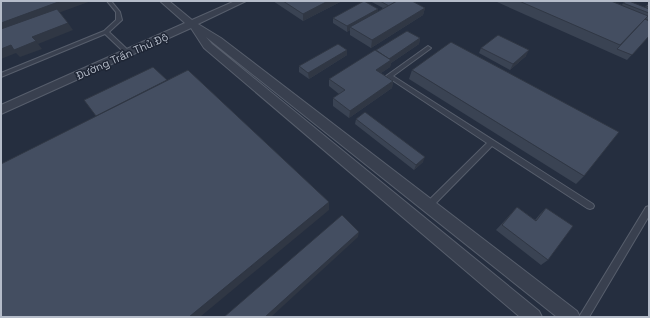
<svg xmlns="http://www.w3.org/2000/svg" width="650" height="318" font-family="'Space Grotesk',sans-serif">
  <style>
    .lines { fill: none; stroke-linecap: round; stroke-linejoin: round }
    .service-casing { stroke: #575e6c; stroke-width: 2 }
    .minor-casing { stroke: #575e6c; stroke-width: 2 }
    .service { fill: #39404f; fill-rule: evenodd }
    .minor { fill: #39404f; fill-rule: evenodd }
    .wall { fill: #3a4353 }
    .shaded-wall { fill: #303744 }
    .building { fill: #444e61; stroke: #303744 }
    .labels { text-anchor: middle; stroke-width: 3; stroke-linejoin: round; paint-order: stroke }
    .far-street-label { font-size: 11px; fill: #b5bcc9; stroke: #1e2534 }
  </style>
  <rect width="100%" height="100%" fill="#252e3f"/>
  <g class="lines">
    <g class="service-casing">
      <g id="service">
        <path d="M 107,1 L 111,1 L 120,12 L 122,20 L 109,32 L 130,52 L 130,54 L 126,54 L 105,34 L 1,77 L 1,73 L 104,31 L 116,20 L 116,12 Z"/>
        <path d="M 428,46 L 431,48 L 430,49 L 393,76 L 593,204 L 594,206 L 593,208 L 590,209 L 587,208 L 492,146 L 432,207 L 429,208 L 426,207 L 425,205 L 426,203 L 487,143 L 386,76 Z"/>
        <path d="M 649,206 L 649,216 L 589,317 L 579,317 L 646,207 Z"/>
      </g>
    </g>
    <g class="minor-casing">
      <path id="minor" d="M 160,1 L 169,1 L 192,20 L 235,1 L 246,1 L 198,24 L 221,38 L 577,311 L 580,317 L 557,317 L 206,37 L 212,44 L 539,311 L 542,317 L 520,317 L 204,48 L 191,28 L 1,114 L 1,105 L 185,23 Z"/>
    </g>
    <use href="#service" class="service"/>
    <use href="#minor" class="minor"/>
  </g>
  <g class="wall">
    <path d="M 273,1 L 342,1 L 303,21 Z"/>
    <path d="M 370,1 L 412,1 L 425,8 L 423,15 L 371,48 L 350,35 L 350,30 L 347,32 L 333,23 L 333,18 L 378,9 L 378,12 L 383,8 Z"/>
    <path d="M 497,1 L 611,1 L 622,5 L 623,3 L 645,7 L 649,3 L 649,20 L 645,19 L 649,36 L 627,60 L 497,2 Z"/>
    <path d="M 420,38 L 419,44 L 391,63 L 390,67 L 381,73 L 393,81 L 392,88 L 349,118 L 333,106 L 333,98 L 339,94 L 329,86 L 329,79 L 376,50 Z"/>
    <path d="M 481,48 L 526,56 L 510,70 L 479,53 Z"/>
    <path d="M 347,50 L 347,55 L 309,79 L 299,72 L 299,66 Z"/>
    <path d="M 412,70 L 584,176 L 576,184 L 409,79 Z"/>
    <path d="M 356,119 L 423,162 L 414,170 L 355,124 Z"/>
    <path d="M 517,207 L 535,220 L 540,214 L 546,208 L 548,260 L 541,265 L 496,230 Z"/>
  </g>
  <g class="shaded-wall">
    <path d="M 61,1 L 91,1 L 1,34 L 1,23 Z"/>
    <path d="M 328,1 L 342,1 L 303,21 L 303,14 Z"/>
    <path d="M 425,8 L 423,15 L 371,48 L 372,40 Z"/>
    <path d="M 378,9 L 378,14 L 350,27 L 350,30 L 347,32 L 347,26 Z"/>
    <path d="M 68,23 L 73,30 L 38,44 L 32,37 Z"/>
    <path d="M 420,38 L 419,44 L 391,63 L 390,67 L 375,77 L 376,70 L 389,59 Z"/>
    <path d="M 36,41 L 42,49 L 20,57 L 16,53 L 1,59 L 1,49 L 11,45 Z"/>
    <path d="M 347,50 L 347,55 L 309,79 L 308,73 Z"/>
    <path d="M 529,50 L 526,56 L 510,70 L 513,64 Z"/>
    <path d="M 393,81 L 392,88 L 349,118 L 350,111 Z"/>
    <path d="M 425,157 L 423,162 L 414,170 L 416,165 Z"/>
    <path d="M 329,202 L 329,210 L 200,317 L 189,317 Z"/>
    <path d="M 359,232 L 358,237 L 271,317 L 265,317 Z"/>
  </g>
  <g class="building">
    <path d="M 1,1 L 61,1 L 1,23 Z"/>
    <path d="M 283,1 L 328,1 L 303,14 Z"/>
    <path d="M 364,1 L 378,9 L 347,26 L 333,18 Z"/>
    <path d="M 380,1 L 397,1 L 389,6 Z"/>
    <path d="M 397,1 L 412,1 L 425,8 L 372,40 L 350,27 Z"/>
    <path d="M 519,1 L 611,1 L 648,16 L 620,45 Z"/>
    <path d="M 626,1 L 629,1 L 649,9 L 649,13 L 623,3 Z"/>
    <path d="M 649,3 L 649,7 L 646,6 Z"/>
    <path d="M 57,9 L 68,23 L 32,37 L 36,41 L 14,50 L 11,45 L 1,49 L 1,29 Z"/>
    <path d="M 645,19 L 649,21 L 649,36 L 632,55 L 617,49 Z"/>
    <path d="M 407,31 L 420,38 L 389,59 L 376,50 Z"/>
    <path d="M 498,35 L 529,50 L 513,64 L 481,48 Z"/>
    <path d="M 451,42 L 619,132 L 584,176 L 412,70 Z"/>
    <path d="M 338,44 L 347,50 L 308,73 L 299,66 Z"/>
    <path d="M 375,50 L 391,60 L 376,70 L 393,81 L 350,111 L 333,98 L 345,90 L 329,79 Z"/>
    <path d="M 153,67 L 167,80 L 96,116 L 84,100 Z"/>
    <path d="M 188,70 L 329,202 L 189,317 L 1,317 L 1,164 Z"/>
    <path d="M 365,112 L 425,157 L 416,165 L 356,119 Z"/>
    <path d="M 517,207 L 536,221 L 546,208 L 573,226 L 548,260 L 502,225 Z"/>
    <path d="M 342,215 L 359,232 L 265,317 L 224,317 Z"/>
  </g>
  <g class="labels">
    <g class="far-street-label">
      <text transform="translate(122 56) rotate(-24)" y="4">Đường Trần Thủ Độ</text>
    </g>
  </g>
  <rect width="650" height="318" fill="none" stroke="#b5bcc9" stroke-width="4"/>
</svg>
